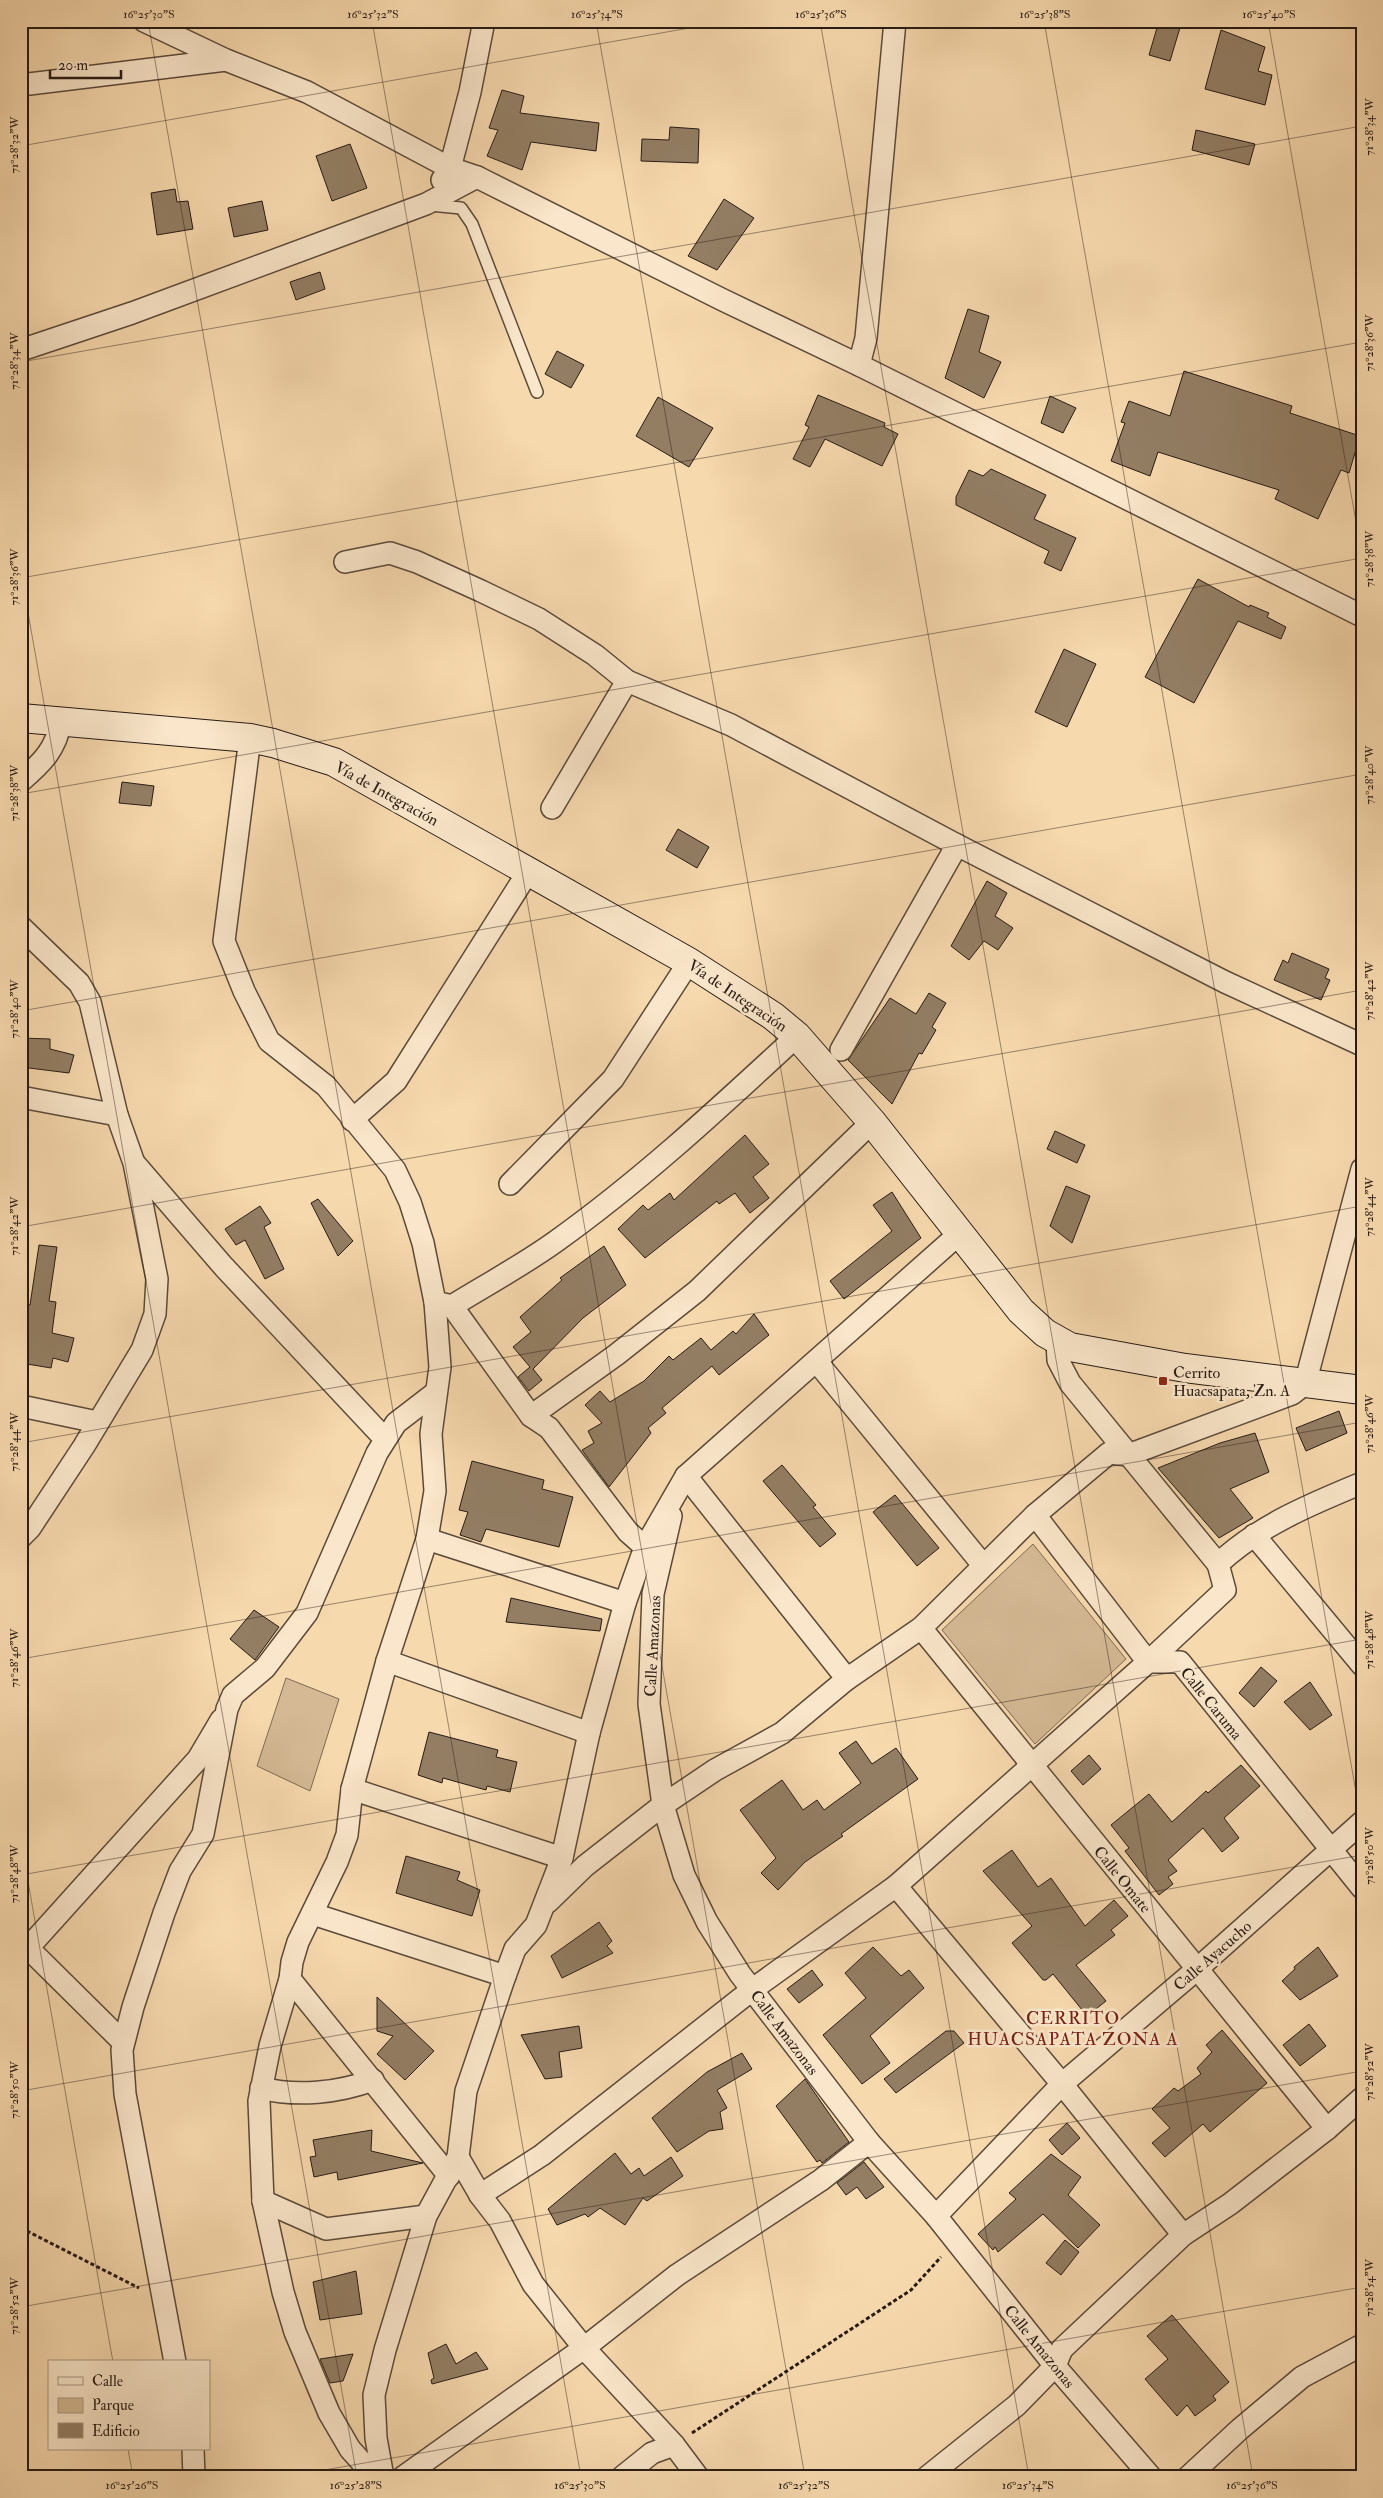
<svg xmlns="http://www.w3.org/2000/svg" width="1383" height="2498" font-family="'IM FELL Double Pica',serif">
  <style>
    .green { fill: #d4b994; stroke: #7e6a54 }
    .building { fill: #937e64; stroke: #271b14 }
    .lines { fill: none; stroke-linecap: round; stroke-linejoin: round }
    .lane-casing { stroke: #5b4a3a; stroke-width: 14 }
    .street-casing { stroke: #5b4a3a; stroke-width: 24 }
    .secondary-casing { stroke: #271b14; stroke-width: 30 }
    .path { stroke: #271b14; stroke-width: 3; stroke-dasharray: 4 2.5; stroke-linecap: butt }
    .lane { stroke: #fae6ca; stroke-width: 11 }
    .street { stroke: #fae6ca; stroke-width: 21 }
    .secondary { stroke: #fae6ca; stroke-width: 28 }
    .ticks { fill: none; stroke: #271b14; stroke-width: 1; stroke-opacity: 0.45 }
    .poi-dot { fill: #8f2418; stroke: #fae6ca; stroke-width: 2 }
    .labels { text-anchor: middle; stroke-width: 5; stroke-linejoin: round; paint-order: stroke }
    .street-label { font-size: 16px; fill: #271b14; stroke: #fae6ca }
    .poi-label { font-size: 16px; fill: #271b14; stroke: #fae6ca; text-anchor: start }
    .neighbourhood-label { font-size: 18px; letter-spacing: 1px; fill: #7a1f14; stroke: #fae6ca }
    .neatline { fill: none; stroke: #271b14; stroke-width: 2 }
    .ticks-label { font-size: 12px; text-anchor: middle; fill: #271b14 }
  </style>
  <rect width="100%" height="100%" fill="#f7d9ae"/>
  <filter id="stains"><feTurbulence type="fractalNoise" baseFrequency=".004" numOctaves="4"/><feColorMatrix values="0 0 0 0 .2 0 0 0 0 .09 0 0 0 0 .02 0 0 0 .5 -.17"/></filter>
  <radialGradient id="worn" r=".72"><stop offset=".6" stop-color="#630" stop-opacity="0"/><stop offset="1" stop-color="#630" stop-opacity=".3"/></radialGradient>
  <g class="green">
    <path d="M 1033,1544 L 1126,1659 L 1035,1744 L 942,1630 Z"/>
    <path d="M 286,1678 L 339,1699 L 310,1791 L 257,1766 Z"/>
  </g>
  <g class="building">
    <path d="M 1159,21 L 1182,21 L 1170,61 L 1149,55 Z"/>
    <path d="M 1221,30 L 1265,47 L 1258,71 L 1272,75 L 1265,105 L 1205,89 Z"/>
    <path d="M 502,90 L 524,96 L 520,113 L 599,123 L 596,151 L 531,142 L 522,170 L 487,156 L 498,130 L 489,128 Z"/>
    <path d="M 670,127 L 699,129 L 698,163 L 641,161 L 642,139 L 669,140 Z"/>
    <path d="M 1196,130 L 1255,144 L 1249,165 L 1192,150 Z"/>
    <path d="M 350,144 L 367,188 L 332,201 L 316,156 Z"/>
    <path d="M 175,189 L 177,202 L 188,201 L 193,229 L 157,235 L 151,193 Z"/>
    <path d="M 724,199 L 754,218 L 717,270 L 688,256 Z"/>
    <path d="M 262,201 L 268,230 L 234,237 L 228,208 Z"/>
    <path d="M 320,272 L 325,289 L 296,300 L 290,282 Z"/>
    <path d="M 968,309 L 989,316 L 979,352 L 1001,362 L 984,398 L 945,378 Z"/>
    <path d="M 557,351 L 584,365 L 571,388 L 545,374 Z"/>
    <path d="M 1184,371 L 1292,406 L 1290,413 L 1360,436 L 1349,473 L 1341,470 L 1318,519 L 1275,499 L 1279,490 L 1158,452 L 1150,476 L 1111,461 L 1125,423 L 1121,422 L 1129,401 L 1170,416 Z"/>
    <path d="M 818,395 L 885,423 L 884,427 L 898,434 L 882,466 L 825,439 L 810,467 L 793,459 L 809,427 L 805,425 Z"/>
    <path d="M 1050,396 L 1076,408 L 1063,433 L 1041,423 Z"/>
    <path d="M 658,397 L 713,428 L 689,467 L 636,436 Z"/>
    <path d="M 991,469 L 1046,495 L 1034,519 L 1076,538 L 1061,571 L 1044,563 L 1049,551 L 956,505 L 956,497 L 969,470 L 983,476 Z"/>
    <path d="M 1198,579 L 1249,607 L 1250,605 L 1269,613 L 1267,617 L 1286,627 L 1281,639 L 1238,621 L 1194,703 L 1145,677 Z"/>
    <path d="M 1064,649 L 1096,664 L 1067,727 L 1035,712 Z"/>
    <path d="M 122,782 L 154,786 L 151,806 L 119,803 Z"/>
    <path d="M 678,829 L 709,847 L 697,868 L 666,850 Z"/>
    <path d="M 987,881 L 1007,893 L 995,916 L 1013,928 L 998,950 L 984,941 L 969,960 L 951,946 Z"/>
    <path d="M 1292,953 L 1329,969 L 1325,978 L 1330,980 L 1321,1000 L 1274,980 L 1283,960 L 1288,963 Z"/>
    <path d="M 929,993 L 946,1003 L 932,1027 L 936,1030 L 922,1054 L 919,1053 L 892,1104 L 848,1060 L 890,998 L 916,1014 Z"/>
    <path d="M 21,1038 L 50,1039 L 50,1049 L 74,1055 L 69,1073 L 21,1067 Z"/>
    <path d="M 1055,1131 L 1085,1145 L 1077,1163 L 1047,1149 Z"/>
    <path d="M 745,1135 L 769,1164 L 753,1177 L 769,1198 L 750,1213 L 735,1193 L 719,1204 L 717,1201 L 645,1258 L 618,1229 L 643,1205 L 648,1210 L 670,1193 L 674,1200 Z"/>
    <path d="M 1066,1186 L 1090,1196 L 1072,1243 L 1050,1226 Z"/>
    <path d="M 892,1192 L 921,1238 L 844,1299 L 830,1281 L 892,1231 L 873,1205 Z"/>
    <path d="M 318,1199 L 353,1241 L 338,1256 L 311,1203 Z"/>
    <path d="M 260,1206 L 271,1223 L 264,1227 L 284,1269 L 265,1279 L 245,1240 L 236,1245 L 225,1229 Z"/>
    <path d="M 39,1245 L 57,1247 L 49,1301 L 56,1302 L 52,1333 L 74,1338 L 68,1362 L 53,1358 L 51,1368 L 21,1363 L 21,1304 L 30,1305 Z"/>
    <path d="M 604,1246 L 626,1285 L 583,1318 L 533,1369 L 542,1380 L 529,1391 L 518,1377 L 530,1367 L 513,1347 L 531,1332 L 520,1317 L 562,1280 L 560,1278 Z"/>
    <path d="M 754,1314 L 769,1335 L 719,1375 L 712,1366 L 662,1408 L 666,1413 L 648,1428 L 651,1433 L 609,1487 L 582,1450 L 594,1443 L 588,1431 L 602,1423 L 585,1405 L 600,1391 L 610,1402 L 644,1381 L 669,1356 L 673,1360 L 701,1338 L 711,1350 L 733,1331 L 736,1334 Z"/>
    <path d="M 1339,1411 L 1347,1433 L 1306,1451 L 1296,1428 Z"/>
    <path d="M 1255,1433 L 1269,1472 L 1230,1489 L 1253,1518 L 1219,1538 L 1158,1468 L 1220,1443 Z"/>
    <path d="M 472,1461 L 544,1480 L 542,1489 L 573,1497 L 559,1547 L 486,1529 L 481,1542 L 460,1535 L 468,1512 L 459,1510 Z"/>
    <path d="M 782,1465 L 816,1505 L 813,1507 L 836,1534 L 820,1547 L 763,1481 Z"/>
    <path d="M 895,1495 L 939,1548 L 917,1566 L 873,1512 Z"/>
    <path d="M 511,1598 L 602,1619 L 600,1631 L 506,1622 Z"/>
    <path d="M 254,1610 L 279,1627 L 255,1660 L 230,1639 Z"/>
    <path d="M 1261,1667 L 1277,1681 L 1254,1707 L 1239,1693 Z"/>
    <path d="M 1310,1682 L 1332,1715 L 1310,1730 L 1284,1702 Z"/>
    <path d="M 429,1732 L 498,1750 L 496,1757 L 517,1762 L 510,1792 L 487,1786 L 486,1790 L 443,1778 L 442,1783 L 418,1775 Z"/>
    <path d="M 856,1741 L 872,1764 L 896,1748 L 918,1779 L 841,1834 L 843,1836 L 805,1862 L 778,1890 L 761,1873 L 776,1858 L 740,1810 L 782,1780 L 803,1810 L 817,1800 L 824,1810 L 861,1783 L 839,1753 Z"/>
    <path d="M 1089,1755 L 1101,1769 L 1083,1785 L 1071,1771 Z"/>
    <path d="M 1241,1765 L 1260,1786 L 1224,1818 L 1239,1838 L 1222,1852 L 1203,1828 L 1168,1860 L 1177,1871 L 1168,1877 L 1173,1884 L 1159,1895 L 1125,1851 L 1129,1848 L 1111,1825 L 1149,1794 L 1172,1822 L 1206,1791 L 1208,1793 Z"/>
    <path d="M 1012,1850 L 1038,1887 L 1051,1878 L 1085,1926 L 1114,1900 L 1128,1916 L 1111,1930 L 1115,1935 L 1076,1965 L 1106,2001 L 1087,2016 L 1053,1974 L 1046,1980 L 1043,1980 L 1012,1943 L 1032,1926 L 983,1871 Z"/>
    <path d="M 406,1856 L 460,1872 L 457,1880 L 480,1890 L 472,1916 L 396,1893 Z"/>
    <path d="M 599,1922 L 612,1941 L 607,1946 L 613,1953 L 562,1978 L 551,1956 Z"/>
    <path d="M 873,1947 L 901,1976 L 909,1970 L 924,1988 L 870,2036 L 890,2063 L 862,2084 L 823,2035 L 866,1998 L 845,1973 Z"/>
    <path d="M 1318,1947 L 1338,1976 L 1300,2000 L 1282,1981 L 1295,1969 L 1294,1967 Z"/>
    <path d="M 812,1970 L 823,1985 L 799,2003 L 787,1989 Z"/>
    <path d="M 377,1997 L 434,2051 L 405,2080 L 377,2054 L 393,2036 L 377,2031 Z"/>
    <path d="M 1309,2024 L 1326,2046 L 1300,2066 L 1283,2045 Z"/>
    <path d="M 579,2026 L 582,2048 L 559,2052 L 562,2077 L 545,2079 L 521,2035 Z"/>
    <path d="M 1222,2030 L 1267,2083 L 1210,2132 L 1203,2124 L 1165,2157 L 1152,2143 L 1170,2128 L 1152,2109 L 1174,2088 L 1178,2091 L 1201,2074 L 1197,2068 L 1212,2052 L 1206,2045 Z"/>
    <path d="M 946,2031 L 954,2031 L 964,2043 L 896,2093 L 884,2079 Z"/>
    <path d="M 742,2053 L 752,2069 L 717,2090 L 727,2108 L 720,2112 L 723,2129 L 709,2131 L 677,2152 L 652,2118 L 707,2072 Z"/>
    <path d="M 805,2079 L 849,2142 L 822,2163 L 820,2160 L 817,2162 L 776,2106 Z"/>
    <path d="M 1067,2123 L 1080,2138 L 1062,2155 L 1049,2140 Z"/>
    <path d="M 372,2130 L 371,2151 L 423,2163 L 338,2180 L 337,2172 L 314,2177 L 310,2157 L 316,2156 L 313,2140 Z"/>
    <path d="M 615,2153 L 631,2174 L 639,2168 L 644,2176 L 671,2157 L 683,2176 L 647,2201 L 643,2198 L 625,2225 L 600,2208 L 588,2217 L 585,2214 L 557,2225 L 548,2209 Z"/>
    <path d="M 1051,2154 L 1081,2177 L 1068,2195 L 1100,2225 L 1078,2248 L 1043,2214 L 998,2252 L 995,2247 L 993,2250 L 978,2234 L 1016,2199 L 1009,2193 Z"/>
    <path d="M 864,2162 L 884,2187 L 866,2199 L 857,2187 L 846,2195 L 837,2183 Z"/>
    <path d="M 1065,2240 L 1079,2252 L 1061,2275 L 1046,2263 Z"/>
    <path d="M 356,2271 L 362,2314 L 320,2320 L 313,2282 Z"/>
    <path d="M 1172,2315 L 1229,2382 L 1213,2396 L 1216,2400 L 1195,2416 L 1187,2405 L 1177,2416 L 1145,2379 L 1168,2359 L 1147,2336 Z"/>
    <path d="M 446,2344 L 456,2364 L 476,2352 L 488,2369 L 432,2384 L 431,2380 L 434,2378 L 428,2353 Z"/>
    <path d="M 353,2354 L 343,2381 L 330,2383 L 320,2359 Z"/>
  </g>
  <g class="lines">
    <g class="lane-casing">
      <path id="lane" d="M 430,205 L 461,208 L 472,224 L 537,392"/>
    </g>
    <g class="street-casing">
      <g id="street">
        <path d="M 144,21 L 226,60 L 307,92 L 450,168 L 477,177"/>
        <path d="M 21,85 L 226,60"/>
        <path d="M 442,180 L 450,168 L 470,92 L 484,21"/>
        <path d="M 21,350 L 132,313 L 426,204 L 477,177 L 723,300 L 859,365 L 1362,616"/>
        <path d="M 859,365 L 866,338 L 895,21"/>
        <path d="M 345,562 L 390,553 L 417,562 L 481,591 L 539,619 L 595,655 L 627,681 L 731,725 L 957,845 L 1225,982 L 1362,1045"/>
        <path d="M 250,738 L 224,941 L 244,991 L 269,1041 L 326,1086 L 395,1170 L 410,1202 L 423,1243 L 435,1302 L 452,1306 L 531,1416 L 549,1428 L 628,1532 L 645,1547"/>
        <path d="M 21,781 C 43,762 56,749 61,721"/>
        <path d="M 552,808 L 627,681"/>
        <path d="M 21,927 L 79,983 L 90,1002 L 117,1115 L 134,1163 L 157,1279 L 155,1314 L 142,1350 L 84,1446 L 30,1528 L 21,1537"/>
        <path d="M 841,1050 L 957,845"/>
        <path d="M 21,1097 L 117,1115"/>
        <path d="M 352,1120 L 396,1081 L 528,872"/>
        <path d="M 136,1165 L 224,1267 L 385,1439"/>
        <path d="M 510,1184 L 613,1079 L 689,962"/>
        <path d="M 452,1306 C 486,1285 523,1265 555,1242 C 642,1180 719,1108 797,1036"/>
        <path d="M 1057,1341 L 1058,1360 L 1070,1383 L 1218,1564"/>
        <path d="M 817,1362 L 983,1565"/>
        <path d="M 21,1406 L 97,1422"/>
        <path d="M 531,1416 L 616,1355 L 697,1291 L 872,1122"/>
        <path d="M 686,1476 L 847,1679"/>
        <path d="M 1035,1515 L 1148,1662 L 1180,1662 L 1362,1888"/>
        <path d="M 671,1516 L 653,1594 L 649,1704 L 663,1805 L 684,1875 L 707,1922 L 740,1974 L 869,2142 L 936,2216 L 1055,2366 L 1151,2477"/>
        <path d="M 1254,1535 L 1362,1665"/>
        <path d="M 427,1539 L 625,1603"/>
        <path d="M 921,1628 L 1327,2129"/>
        <path d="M 387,1661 L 589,1733"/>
        <path d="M 352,1789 L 562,1858"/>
        <path d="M 896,1886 L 1062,2084 L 1183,2235"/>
        <path d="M 548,1902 L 585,1866 L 663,1805 L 715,1770 L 782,1733 L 847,1679 L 921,1628 L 1035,1515 L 1109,1453 L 1128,1455 L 1292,1394 L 1305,1384 L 1362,1169"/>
        <path d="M 313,1914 L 505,1976"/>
        <path d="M 290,1979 L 449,2176"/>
        <path d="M 123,2042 L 28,1948 L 198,1759 L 221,1720"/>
        <path d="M 261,2088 C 297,2097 338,2093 373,2080"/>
        <path d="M 458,2157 L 480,2195 L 500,2221 L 533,2284 L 584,2348 L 674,2445 L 698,2477"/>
        <path d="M 480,2195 L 542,2155 L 753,1989 L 896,1886 L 1148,1662 L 1225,1590 L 1218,1564 C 1258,1526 1311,1504 1362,1483"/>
        <path d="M 263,2201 L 326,2229 L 426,2216"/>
        <path d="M 936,2216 L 1062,2084 L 1196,1970 L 1362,1822"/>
        <path d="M 175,2362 L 125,2094 L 122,2050 L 133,2007 L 164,1913 L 180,1871 L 203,1834 L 227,1709 L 233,1695 L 265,1668 L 307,1613 L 377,1453 L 396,1423 L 435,1393"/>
        <path d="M 193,2449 L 194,2477"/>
        <path d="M 375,2477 L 350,2449 L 329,2413 L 295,2332 L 283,2292 L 263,2201 L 259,2101 L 270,2046 L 290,1979 L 292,1962 L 298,1942 L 337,1862 L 347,1835 L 352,1789 L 387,1661 L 427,1539 L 435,1491 L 431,1434 L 440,1367 L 435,1302"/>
        <path d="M 383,2477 L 376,2438 L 374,2395 L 385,2350 L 426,2216 L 458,2157 L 466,2091 L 505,1976 L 515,1949 L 536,1925 L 562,1858 L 589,1733 L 625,1603 L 645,1547 L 686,1476 L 959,1234"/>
        <path d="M 403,2477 L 584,2348 L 677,2275 L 821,2180 L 869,2142"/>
        <path d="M 622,2477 L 652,2453 L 674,2445"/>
        <path d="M 927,2477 L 1017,2405 L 1055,2366 L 1062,2349 L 1183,2235 L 1230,2204 L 1327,2129 L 1362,2098"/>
        <path d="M 1188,2477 L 1240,2429 L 1302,2377 L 1362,2345"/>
      </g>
    </g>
    <g class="secondary-casing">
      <path id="secondary" d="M 21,718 L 250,738 L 273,743 L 334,762 L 689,962 L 773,1016 L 797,1036 L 872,1122 L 1021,1311 L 1045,1333 L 1070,1347 L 1185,1368 L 1362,1390"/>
    </g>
    <g class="path">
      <path d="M 21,2228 L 139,2288"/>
      <path d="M 692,2433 L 911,2290 L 941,2257"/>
    </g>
    <use href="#lane" class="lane"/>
    <use href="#street" class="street"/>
    <use href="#secondary" class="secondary"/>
  </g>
  <path class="ticks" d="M 148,21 L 581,2477M 372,21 L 805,2477M 596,21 L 1029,2477M 820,21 L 1253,2477M 1044,21 L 1362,1826M 1268,21 L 1362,556M 21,146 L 729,21M 21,362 L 1362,126M 21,573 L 357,2477M 21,578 L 1362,342M 21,794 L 1362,558M 21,1011 L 1362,774M 21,1227 L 1362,990M 21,1443 L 1362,1206M 21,1659 L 1362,1422M 21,1842 L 113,2362M 21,1875 L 1362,1639M 21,2091 L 1362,1855M 21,2307 L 1362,2071M 128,2449 L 133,2477M 285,2477 L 1362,2287"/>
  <rect class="poi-dot" x="1158" y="1376" width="10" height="10" rx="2.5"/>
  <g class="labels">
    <g class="street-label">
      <text transform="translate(387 793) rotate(29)" y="6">Vía de Integración</text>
      <text transform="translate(738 995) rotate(34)" y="6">Vía de Integración</text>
      <text transform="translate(652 1646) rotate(-87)" y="6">Calle Amazonas</text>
      <text transform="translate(1212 1703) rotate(51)" y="6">Calle Caruma</text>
      <text transform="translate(1123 1879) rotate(51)" y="6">Calle Omate</text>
      <text transform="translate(1212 1955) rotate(-41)" y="6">Calle Ayacucho</text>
      <text transform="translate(785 2032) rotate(53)" y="6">Calle Amazonas</text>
      <text transform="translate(1040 2346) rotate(51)" y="6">Calle Amazonas</text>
    </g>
    <g class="poi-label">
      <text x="1173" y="1378">Cerrito<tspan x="1173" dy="18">Huacsapata, Zn. A</tspan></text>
    </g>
    <g class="neighbourhood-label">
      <text x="1073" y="2024">CERRITO<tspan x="1073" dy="21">HUACSAPATA ZONA A</tspan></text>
    </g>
  </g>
  <rect width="1383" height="2498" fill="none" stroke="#f7d9ae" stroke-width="55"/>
  <rect x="48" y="2360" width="162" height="90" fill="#fae6ca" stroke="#a69581"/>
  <rect x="58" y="2377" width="25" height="8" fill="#fae6ca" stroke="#a69581"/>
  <text x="92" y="2386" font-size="15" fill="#271b14">Calle</text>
  <rect x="58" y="2398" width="25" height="15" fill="#d4b994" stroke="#a69581"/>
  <text x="92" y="2410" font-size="15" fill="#271b14">Parque</text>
  <rect x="58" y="2423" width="25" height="15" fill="#937e64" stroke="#a69581"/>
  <text x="92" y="2436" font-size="15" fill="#271b14">Edificio</text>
  <path d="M50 70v8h71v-8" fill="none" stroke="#271b14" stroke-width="2.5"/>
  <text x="58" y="70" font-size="15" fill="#271b14" stroke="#fae6ca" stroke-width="4" paint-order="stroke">20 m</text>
  <rect x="28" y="28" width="1328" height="2442" class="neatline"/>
  <g class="ticks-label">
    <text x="149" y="18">16°25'30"S</text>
    <text x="373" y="18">16°25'32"S</text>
    <text x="597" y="18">16°25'34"S</text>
    <text x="821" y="18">16°25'36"S</text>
    <text x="1045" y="18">16°25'38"S</text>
    <text x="1269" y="18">16°25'40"S</text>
    <text transform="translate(1369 127) rotate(-90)" y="4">71°28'34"W</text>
    <text transform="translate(14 145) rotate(-90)" y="4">71°28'32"W</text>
    <text transform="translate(1369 343) rotate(-90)" y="4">71°28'36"W</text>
    <text transform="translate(14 361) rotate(-90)" y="4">71°28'34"W</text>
    <text transform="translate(1369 559) rotate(-90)" y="4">71°28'38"W</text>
    <text transform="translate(14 577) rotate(-90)" y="4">71°28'36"W</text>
    <text transform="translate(1369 775) rotate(-90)" y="4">71°28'40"W</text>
    <text transform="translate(14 793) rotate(-90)" y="4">71°28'38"W</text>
    <text transform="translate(1369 991) rotate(-90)" y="4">71°28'42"W</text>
    <text transform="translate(14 1009) rotate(-90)" y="4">71°28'40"W</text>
    <text transform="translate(1369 1207) rotate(-90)" y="4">71°28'44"W</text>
    <text transform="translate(14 1226) rotate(-90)" y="4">71°28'42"W</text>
    <text transform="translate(1369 1424) rotate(-90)" y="4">71°28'46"W</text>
    <text transform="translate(14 1442) rotate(-90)" y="4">71°28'44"W</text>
    <text transform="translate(1369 1640) rotate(-90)" y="4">71°28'48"W</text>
    <text transform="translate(14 1658) rotate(-90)" y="4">71°28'46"W</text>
    <text transform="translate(1369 1856) rotate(-90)" y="4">71°28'50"W</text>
    <text transform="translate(14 1874) rotate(-90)" y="4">71°28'48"W</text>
    <text transform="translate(1369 2072) rotate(-90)" y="4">71°28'52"W</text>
    <text transform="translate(14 2090) rotate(-90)" y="4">71°28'50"W</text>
    <text transform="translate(1369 2288) rotate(-90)" y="4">71°28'54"W</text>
    <text transform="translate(14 2306) rotate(-90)" y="4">71°28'52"W</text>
    <text x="132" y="2489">16°25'26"S</text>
    <text x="356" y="2489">16°25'28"S</text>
    <text x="580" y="2489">16°25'30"S</text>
    <text x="804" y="2489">16°25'32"S</text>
    <text x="1028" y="2489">16°25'34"S</text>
    <text x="1252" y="2489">16°25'36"S</text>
  </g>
  <rect width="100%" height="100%" filter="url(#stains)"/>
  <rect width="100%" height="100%" fill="url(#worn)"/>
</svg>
